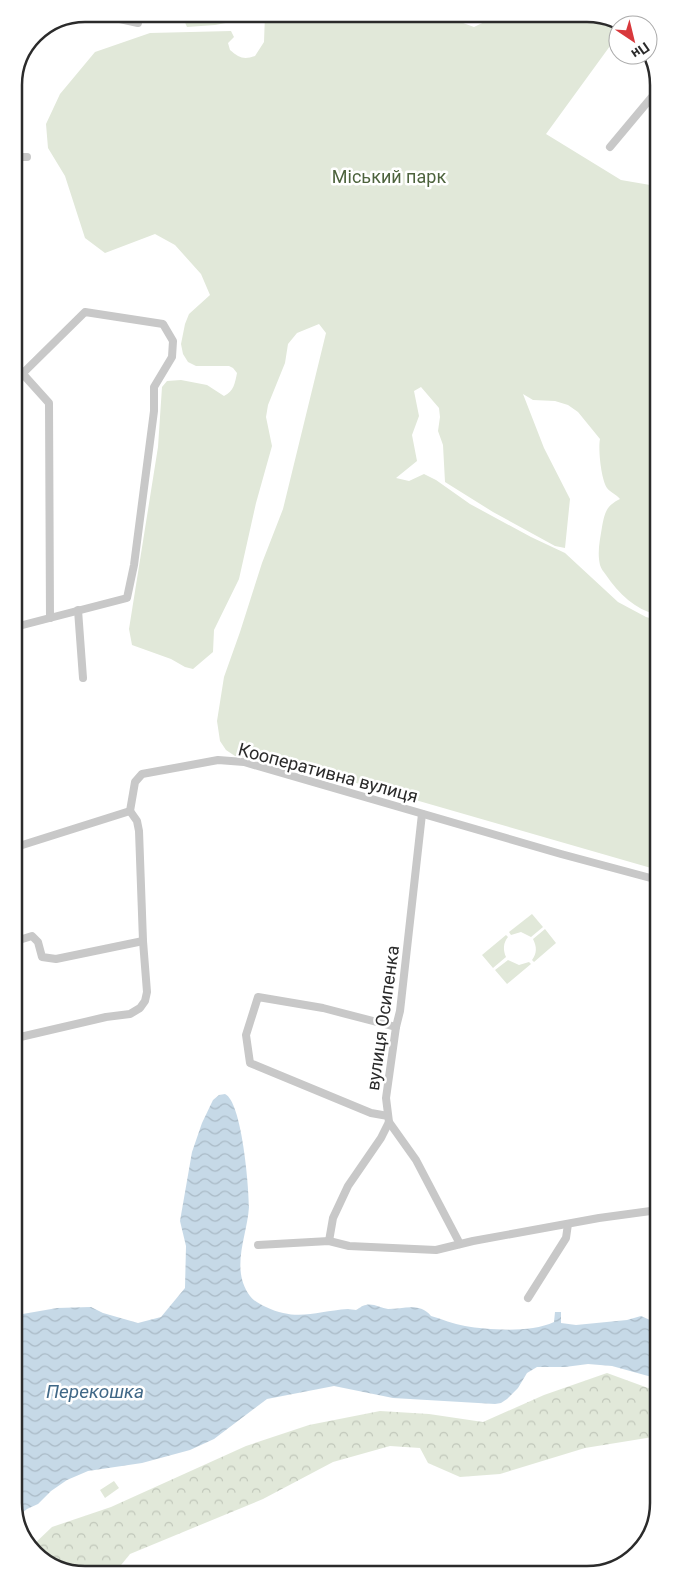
<svg xmlns="http://www.w3.org/2000/svg" width="673" height="1589" font-family="Roboto,sans-serif">
  <style>
    .green { fill: #e1e8d9 }
    .forest { fill: url(#forest-crowns) }
    .water { fill: url(#water-waves) }
    .lines { fill: none; stroke-linecap: round; stroke-linejoin: round }
    .street { stroke: #c8c8c8; stroke-width: 8 }
    .labels { text-anchor: middle; stroke-width: 5; stroke-linejoin: round; paint-order: stroke }
    .park-label { font-size: 18px; fill: #4d633d; stroke: #fff }
    .street-label { font-size: 18px; fill: #2b2b2b; stroke: #fff }
    .water-label { font-size: 19px; font-style: italic; fill: #406887; stroke: #fff }
    .rim { fill: none; stroke: #2b2b2b; stroke-width: 2.5 }
  </style>
  <defs>
    <pattern id="forest-crowns" width="20" height="18" patternUnits="userSpaceOnUse" patternTransform="scale(1.25)"><rect width="20" height="18" fill="#e1e8d9"/><path d="M2 6a3 3 0 1 1 6 0M12 15a3 3 0 1 1 6 0" fill="none" stroke="#c1c7ba"/></pattern>
    <pattern id="water-waves" width="16" height="10" patternUnits="userSpaceOnUse" patternTransform="scale(1.25)"><rect width="16" height="10" fill="#c6d9e7"/><path d="M0 5q4-4 8 0t8 0" fill="none" stroke="#aabac6"/></pattern>
  </defs>
  <rect width="100%" height="100%" fill="#fff"/>
  <g class="green">
    <path d="M 185,14 L 237,14 L 231,22 L 215,25 L 187,27 L 183,18 Z"/>
    <path d="M 265,14 L 443,14 L 444,16 L 474,27 L 501,14 L 593,14 L 607,19 L 618,35 L 546,134 L 621,180 L 656,186 L 657,615 C 635,609 619,594 606,575 C 604,572 601,569 600,565 C 597,552 600,540 602,527 C 605,512 606,506 620,499 C 616,494 610,492 607,488 C 601,479 598,449 600,439 L 578,412 L 568,405 L 555,401 L 533,400 L 523,394 L 544,448 L 570,499 L 565,548 L 555,546 L 493,512 L 445,482 L 443,445 L 438,431 L 440,417 L 439,408 L 421,387 L 414,391 L 419,416 L 412,435 L 417,461 L 396,478 L 409,481 L 424,474 L 436,480 L 470,504 L 531,537 L 565,553 L 618,602 L 646,617 L 657,620 L 658,870 L 353,782 L 265,761 L 235,756 L 226,750 L 220,741 L 217,721 L 224,677 L 240,632 L 262,563 L 283,509 L 326,333 L 319,324 L 297,333 L 288,344 L 285,363 L 268,405 L 266,417 L 272,446 L 256,503 L 239,579 L 214,630 L 213,652 L 193,669 L 185,667 L 171,659 L 132,645 L 129,629 L 158,447 L 162,387 L 167,381 L 181,380 L 207,385 L 224,396 C 234,391 235,383 237,373 L 233,368 L 229,366 L 196,366 L 188,362 L 183,354 L 181,344 L 185,324 L 189,314 L 210,295 L 201,274 L 175,245 L 155,234 L 105,253 L 85,238 L 65,176 L 48,148 L 46,124 L 60,94 L 95,52 L 150,33 L 231,31 L 234,37 L 228,43 L 230,50 C 239,58 244,60 255,56 L 264,42 Z"/>
    <path d="M 532,914 L 543,927 L 531,937 L 521,932 L 511,935 L 509,932 Z"/>
    <path d="M 545,929 L 556,943 L 534,962 L 532,960 C 537,953 537,947 533,939 Z"/>
    <path d="M 506,935 L 508,937 C 503,943 503,950 506,957 L 493,968 L 482,955 Z"/>
    <path d="M 508,960 L 519,965 L 529,962 L 531,964 L 507,984 L 495,970 Z"/>
    <path d="M 114,1481 L 119,1488 L 105,1498 L 100,1490 Z"/>
  </g>
  <path class="forest" d="M 607,1373 L 659,1392 L 659,1436 L 585,1448 L 500,1474 L 460,1477 L 428,1463 L 420,1448 L 390,1446 L 333,1462 L 263,1499 L 130,1554 L 113,1575 L 80,1575 L 42,1560 L 32,1546 L 52,1527 L 111,1507 L 246,1446 L 309,1425 L 380,1411 L 429,1414 L 483,1422 L 544,1395 Z"/>
  <path class="water" d="M 225,1094 C 242,1102 249,1187 249,1207 C 247,1237 230,1269 250,1296 C 255,1302 260,1304 266,1307 C 297,1322 317,1311 348,1309 C 350,1309 353,1310 356,1310 C 359,1309 362,1305 366,1305 C 373,1303 381,1308 388,1309 C 404,1309 420,1302 431,1316 C 442,1319 453,1324 465,1326 C 489,1330 531,1333 554,1322 L 555,1312 L 561,1312 L 561,1323 L 576,1325 L 627,1320 L 641,1316 L 659,1324 L 659,1379 L 612,1366 L 588,1364 L 565,1367 L 537,1367 L 527,1373 L 518,1388 L 507,1399 L 501,1403 L 495,1404 L 393,1398 L 334,1386 L 267,1399 L 214,1439 L 190,1450 L 142,1463 L 88,1471 L 67,1480 L 51,1491 L 38,1504 L 27,1509 L 17,1517 L 17,1315 L 57,1308 L 91,1307 L 103,1313 L 138,1323 L 161,1317 L 185,1288 L 186,1246 L 180,1221 L 192,1152 L 202,1123 L 213,1100 L 219,1095 Z"/>
  <g class="lines">
    <g class="street">
      <path d="M 97,14 L 138,23"/>
      <path d="M 610,147 L 656,92"/>
      <path d="M 14,157 L 27,157"/>
      <path d="M 22,373 L 49,403 L 50,618"/>
      <path d="M 15,381 L 85,312 L 163,324 L 173,341 L 172,357 L 154,387 L 154,411 L 134,565 L 127,598 L 15,627"/>
      <path d="M 78,610 L 83,678"/>
      <path d="M 130,811 L 135,782 L 142,774 L 218,760 L 244,762 L 561,854 L 658,880"/>
      <path d="M 16,847 L 130,811"/>
      <path d="M 16,941 L 32,936 L 38,942 L 42,957 L 56,959 L 143,941"/>
      <path d="M 16,1038 L 106,1017 L 130,1014 L 140,1008 L 145,1001 L 147,992 L 143,941 L 139,831 L 137,821 L 130,811"/>
      <path d="M 658,1081 L 658,1087"/>
      <path d="M 388,1116 L 371,1113 L 250,1063 L 246,1035 L 258,997 L 323,1008 L 396,1027"/>
      <path d="M 389,1122 L 416,1160 L 460,1244"/>
      <path d="M 329,1241 L 333,1218 L 348,1186 L 381,1138 L 389,1122 L 386,1098 L 396,1027 L 400,1011 L 422,814"/>
      <path d="M 258,1245 L 329,1241 L 349,1246 L 436,1250 L 473,1241 L 599,1218 L 658,1210"/>
      <path d="M 528,1298 L 566,1238 L 568,1224"/>
    </g>
  </g>
  <g class="labels">
    <g class="park-label">
      <text x="389" y="183">Міський парк</text>
    </g>
    <g class="street-label">
      <text transform="translate(328 773) rotate(15)" y="6">Кооперативна вулиця</text>
      <text transform="translate(383 1018) rotate(-82)" y="6">вулиця Осипенка</text>
    </g>
    <g class="water-label">
      <text x="95" y="1398">Перекошка</text>
    </g>
  </g>
  <path d="M0 0H673V1589H0ZM85 22H587A63 63 0 0 1 650 85V1503A63 63 0 0 1 587 1566H85A63 63 0 0 1 22 1503V85A63 63 0 0 1 85 22Z" fill="#fff" fill-rule="evenodd"/>
  <path class="rim" d="M85 22H587A63 63 0 0 1 650 85V1503A63 63 0 0 1 587 1566H85A63 63 0 0 1 22 1503V85A63 63 0 0 1 85 22Z"/>
  <g transform="translate(633 40) rotate(145)"><circle r="24" fill="#ffffff" stroke="#aaaaaa"/>
  <path d="M0-4L9 19L0 12L-9 19Z" fill="#d8383c"/>
  <text y="-8" font-size="14" font-weight="bold" text-anchor="middle" fill="#2b2b2b">Пн</text>
  </g>
</svg>
